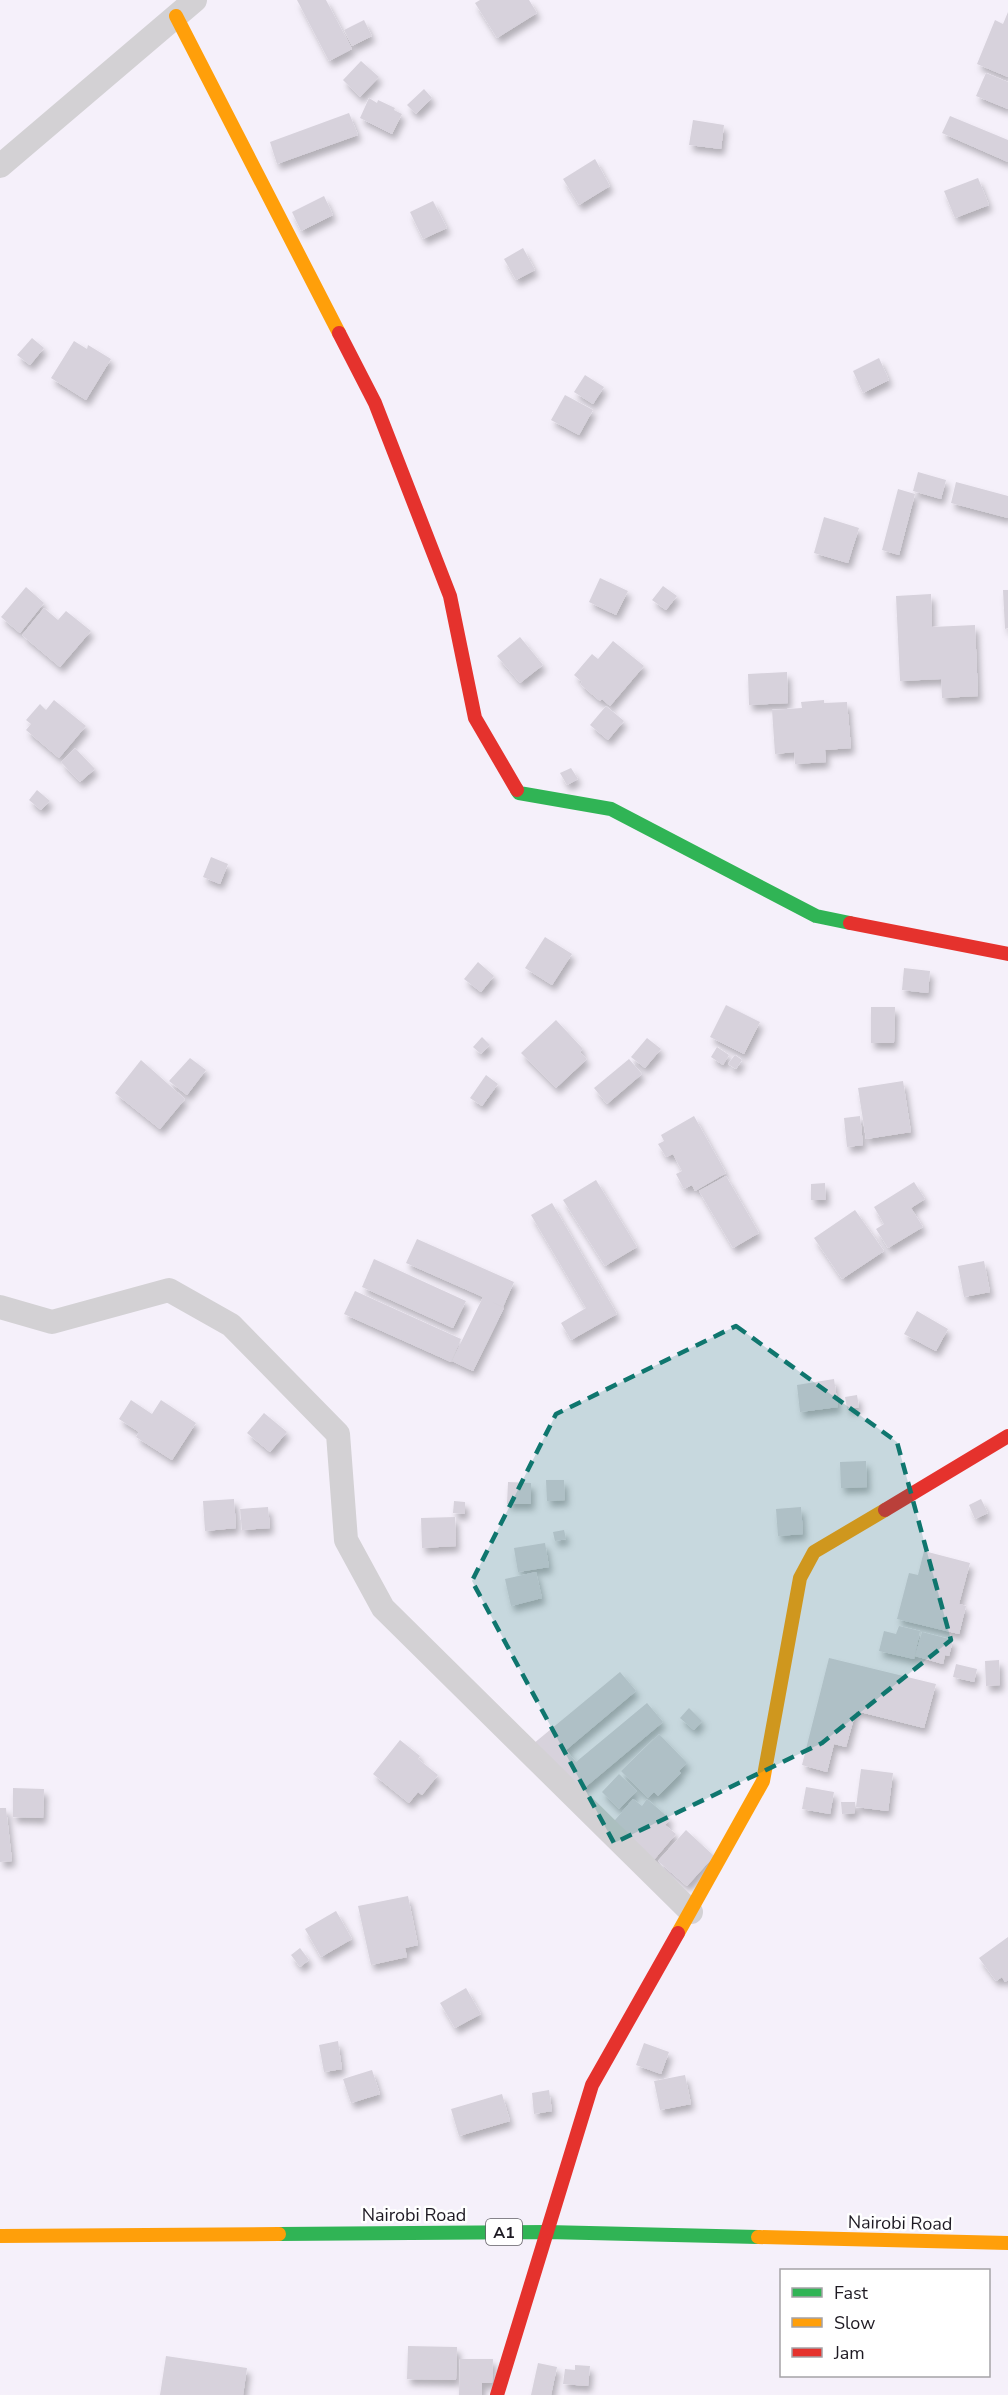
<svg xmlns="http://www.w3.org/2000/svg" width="1008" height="2395" font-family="'Nunito Sans',sans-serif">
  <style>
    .building { fill: #d7d2dc; filter: url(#shadow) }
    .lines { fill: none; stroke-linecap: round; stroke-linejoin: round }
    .street { stroke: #d3d1d4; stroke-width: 24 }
    .fast { stroke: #30b455; stroke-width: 14 }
    .slow { stroke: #ff9f0a; stroke-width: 14 }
    .jam { stroke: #e5322d; stroke-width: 14 }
    .marked { fill: #0f766e; fill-opacity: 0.2; stroke: #0f766e; stroke-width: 4.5; stroke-dasharray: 12 8; stroke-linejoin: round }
    .labels { text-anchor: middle; stroke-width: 5; stroke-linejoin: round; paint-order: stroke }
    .shield { fill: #fff; stroke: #625f65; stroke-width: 1.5 }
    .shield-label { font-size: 16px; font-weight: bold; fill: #1e1a23 }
    .street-label { font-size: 18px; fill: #1e1a23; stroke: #fff }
  </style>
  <defs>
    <filter id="shadow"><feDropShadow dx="3.5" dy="6" stdDeviation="3" flood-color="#0004"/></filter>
  </defs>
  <rect width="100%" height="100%" fill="#f5f0fa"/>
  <g class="building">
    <path d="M 297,0 L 326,0 L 352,49 L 329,61 Z"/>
    <path d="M 480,0 L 529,0 L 537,13 L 497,38 L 475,3 Z"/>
    <path d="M 1008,12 L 1008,77 L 977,64 L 995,20 L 1003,24 Z"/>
    <path d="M 364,20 L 372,36 L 352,46 L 344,30 Z"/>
    <path d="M 361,61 L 379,77 L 360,97 L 343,80 Z"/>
    <path d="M 986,73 L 1008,82 L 1008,109 L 976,96 Z"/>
    <path d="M 424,89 L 432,98 L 416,114 L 407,105 Z"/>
    <path d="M 369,98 L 377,103 L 378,100 L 395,108 L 394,110 L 402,114 L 392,134 L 360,118 Z"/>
    <path d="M 349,113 L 358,135 L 277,164 L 270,142 Z"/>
    <path d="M 950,116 L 1008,140 L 1008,162 L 942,133 Z"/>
    <path d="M 693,120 L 724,125 L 721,149 L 689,145 Z"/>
    <path d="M 595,159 L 610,186 L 579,205 L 563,179 Z"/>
    <path d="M 978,178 L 989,205 L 955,218 L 944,191 Z"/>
    <path d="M 324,196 L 333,215 L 301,231 L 292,212 Z"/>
    <path d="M 433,201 L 447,228 L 423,239 L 410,212 Z"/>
    <path d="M 523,248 L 535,270 L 516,280 L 504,259 Z"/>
    <path d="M 32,338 L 44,348 L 30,365 L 17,355 Z"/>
    <path d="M 74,341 L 87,349 L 88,345 L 111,359 L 86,400 L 51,378 Z"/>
    <path d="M 879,358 L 889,380 L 863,393 L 853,371 Z"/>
    <path d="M 585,375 L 604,387 L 593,404 L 574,392 Z"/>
    <path d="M 565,395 L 593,410 L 579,435 L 551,420 Z"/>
    <path d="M 918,472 L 946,480 L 941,499 L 913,491 Z"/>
    <path d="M 956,482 L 1008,496 L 1008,518 L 951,503 Z"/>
    <path d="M 898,489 L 915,494 L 899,555 L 882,550 Z"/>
    <path d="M 824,517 L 859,528 L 848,563 L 814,553 Z"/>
    <path d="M 600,578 L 628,591 L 616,615 L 589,602 Z"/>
    <path d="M 663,586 L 677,596 L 666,610 L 652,600 Z"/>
    <path d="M 26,587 L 44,603 L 20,633 L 1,617 Z"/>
    <path d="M 1003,590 L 1008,590 L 1008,628 L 1005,629 Z"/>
    <path d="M 931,594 L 932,627 L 975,625 L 978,696 L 942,698 L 941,679 L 900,681 L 896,596 Z"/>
    <path d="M 44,608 L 58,620 L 66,611 L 91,631 L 60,667 L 22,635 Z"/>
    <path d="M 520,637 L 543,665 L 520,683 L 497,656 Z"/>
    <path d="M 613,641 L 644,666 L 610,706 L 602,699 L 600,701 L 580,684 L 582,682 L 574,675 L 592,654 L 598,659 Z"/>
    <path d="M 787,672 L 788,703 L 749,705 L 748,674 Z"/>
    <path d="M 54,700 L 86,726 L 59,758 L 26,730 L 31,724 L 26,720 L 40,704 L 46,710 Z"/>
    <path d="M 824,700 L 824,703 L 847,702 L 851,748 L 825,750 L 826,762 L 795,764 L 794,752 L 775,754 L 772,710 L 802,708 L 801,702 Z"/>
    <path d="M 606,706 L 624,721 L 608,740 L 590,725 Z"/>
    <path d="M 75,748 L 95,769 L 80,782 L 61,762 Z"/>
    <path d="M 571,768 L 578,779 L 567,785 L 560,773 Z"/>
    <path d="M 37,790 L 50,801 L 41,810 L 29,800 Z"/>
    <path d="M 211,857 L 228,864 L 220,884 L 203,877 Z"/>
    <path d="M 545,937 L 572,954 L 552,985 L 525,968 Z"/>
    <path d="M 478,962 L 494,976 L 481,992 L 464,979 Z"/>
    <path d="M 904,968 L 930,971 L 928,993 L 902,990 Z"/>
    <path d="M 726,1005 L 760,1022 L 744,1054 L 710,1037 Z"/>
    <path d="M 871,1007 L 895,1007 L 894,1043 L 871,1043 Z"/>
    <path d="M 556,1020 L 583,1049 L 580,1052 L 587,1059 L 556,1088 L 521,1053 Z"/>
    <path d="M 482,1037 L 490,1045 L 481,1054 L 473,1047 Z"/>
    <path d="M 647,1038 L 661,1049 L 645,1068 L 631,1057 Z"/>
    <path d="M 717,1047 L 729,1055 L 723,1065 L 711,1057 Z"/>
    <path d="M 735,1055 L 742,1060 L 736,1069 L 728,1064 Z"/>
    <path d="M 190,1058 L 206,1070 L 187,1095 L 169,1081 Z"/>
    <path d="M 629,1059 L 642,1074 L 607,1104 L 594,1088 Z"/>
    <path d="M 141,1060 L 185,1099 L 160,1129 L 115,1093 Z"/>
    <path d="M 486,1075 L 498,1084 L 482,1106 L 470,1098 Z"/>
    <path d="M 903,1081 L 911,1132 L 866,1139 L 858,1088 Z"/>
    <path d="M 694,1116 L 726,1173 L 695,1191 L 692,1185 L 684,1189 L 676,1174 L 682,1171 L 673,1154 L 666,1157 L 658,1144 L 664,1141 L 661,1135 Z"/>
    <path d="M 860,1116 L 863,1145 L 847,1147 L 844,1118 Z"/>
    <path d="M 726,1176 L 759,1233 L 733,1248 L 699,1191 Z"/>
    <path d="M 596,1180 L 637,1247 L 605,1266 L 563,1200 Z"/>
    <path d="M 914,1182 L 925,1199 L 911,1208 L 923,1227 L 888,1248 L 876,1229 L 884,1224 L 874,1207 Z"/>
    <path d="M 825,1183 L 826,1200 L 811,1200 L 811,1184 Z"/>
    <path d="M 552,1203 L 617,1314 L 571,1340 L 561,1323 L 586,1308 L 531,1215 Z"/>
    <path d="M 855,1210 L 884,1251 L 842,1279 L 814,1238 Z"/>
    <path d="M 417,1239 L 514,1282 L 503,1307 L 492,1302 L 504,1308 L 473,1371 L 452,1361 L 483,1297 L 406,1263 Z"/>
    <path d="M 374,1259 L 466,1301 L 453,1328 L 362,1287 Z"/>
    <path d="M 984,1261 L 990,1292 L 964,1297 L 958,1266 Z"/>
    <path d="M 355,1291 L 461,1339 L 451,1362 L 344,1314 Z"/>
    <path d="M 917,1311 L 948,1329 L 936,1351 L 904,1334 Z"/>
    <path d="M 834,1379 L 838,1407 L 800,1412 L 797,1385 Z"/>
    <path d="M 857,1395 L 859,1407 L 847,1409 L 845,1397 Z"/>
    <path d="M 131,1400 L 152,1414 L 161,1400 L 196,1423 L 172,1460 L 136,1437 L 139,1432 L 119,1419 Z"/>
    <path d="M 264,1413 L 287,1432 L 270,1452 L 247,1433 Z"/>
    <path d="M 866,1461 L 867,1487 L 841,1488 L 840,1462 Z"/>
    <path d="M 546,1480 L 564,1480 L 565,1500 L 547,1501 Z"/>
    <path d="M 508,1482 L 531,1483 L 531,1504 L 507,1504 Z"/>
    <path d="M 234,1499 L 236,1528 L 205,1531 L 203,1501 Z"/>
    <path d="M 981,1499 L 988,1513 L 975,1519 L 969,1505 Z"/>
    <path d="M 454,1501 L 465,1502 L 465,1514 L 453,1513 Z"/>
    <path d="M 268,1507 L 270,1528 L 242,1530 L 240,1509 Z"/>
    <path d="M 801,1507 L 803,1534 L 778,1536 L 776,1509 Z"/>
    <path d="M 455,1517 L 456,1546 L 422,1548 L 421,1518 Z"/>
    <path d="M 564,1530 L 566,1539 L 555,1541 L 553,1532 Z"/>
    <path d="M 545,1543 L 549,1567 L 518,1572 L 514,1548 Z"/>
    <path d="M 924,1551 L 970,1563 L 959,1604 L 966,1606 L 959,1634 L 897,1619 L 909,1573 L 918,1575 Z"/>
    <path d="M 536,1572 L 542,1598 L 511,1606 L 505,1579 Z"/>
    <path d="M 899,1626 L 920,1631 L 914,1659 L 879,1651 L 884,1631 L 896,1634 Z"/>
    <path d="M 922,1632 L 953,1640 L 949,1656 L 945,1655 L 943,1664 L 915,1656 Z"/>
    <path d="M 829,1658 L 936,1684 L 924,1728 L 856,1711 L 846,1747 L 834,1744 L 827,1772 L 802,1765 Z"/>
    <path d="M 999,1660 L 1000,1685 L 986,1686 L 985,1661 Z"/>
    <path d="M 956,1664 L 977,1669 L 974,1682 L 953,1677 Z"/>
    <path d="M 620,1672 L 636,1691 L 566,1750 L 576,1762 L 647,1703 L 663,1722 L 576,1795 L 533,1744 Z"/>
    <path d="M 689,1708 L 702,1721 L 694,1730 L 680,1718 Z"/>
    <path d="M 659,1734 L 687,1763 L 679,1771 L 681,1773 L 658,1796 L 654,1792 L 648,1798 L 621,1771 Z"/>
    <path d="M 400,1740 L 420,1756 L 418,1759 L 438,1775 L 422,1795 L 418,1792 L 409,1803 L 373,1774 Z"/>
    <path d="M 861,1769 L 893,1773 L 888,1811 L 856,1807 Z"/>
    <path d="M 619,1774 L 637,1791 L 619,1809 L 602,1792 Z"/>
    <path d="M 806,1787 L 834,1792 L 830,1814 L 802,1809 Z"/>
    <path d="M 13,1788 L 44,1789 L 43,1818 L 13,1817 Z"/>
    <path d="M 633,1799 L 642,1806 L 647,1799 L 670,1819 L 665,1825 L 676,1834 L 653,1861 L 610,1826 Z"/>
    <path d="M 841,1802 L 855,1802 L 855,1813 L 842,1814 Z"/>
    <path d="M 0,1808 L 6,1808 L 12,1861 L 0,1862 Z"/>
    <path d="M 686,1830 L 714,1856 L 687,1886 L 658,1861 Z"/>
    <path d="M 408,1896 L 418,1945 L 405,1948 L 407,1957 L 371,1965 L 358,1906 Z"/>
    <path d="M 336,1911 L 352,1939 L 321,1957 L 305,1929 Z"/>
    <path d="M 1008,1937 L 1008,1980 L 1005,1982 L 1002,1977 L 996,1981 L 979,1958 Z"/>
    <path d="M 300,1948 L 309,1960 L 300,1967 L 291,1955 Z"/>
    <path d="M 466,1988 L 481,2014 L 455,2028 L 440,2003 Z"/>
    <path d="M 338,2041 L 342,2069 L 324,2072 L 319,2045 Z"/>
    <path d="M 644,2043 L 669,2052 L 661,2074 L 636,2065 Z"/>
    <path d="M 372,2070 L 380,2094 L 351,2103 L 343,2079 Z"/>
    <path d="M 685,2075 L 691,2104 L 660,2110 L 654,2081 Z"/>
    <path d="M 549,2090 L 552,2111 L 534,2114 L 532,2093 Z"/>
    <path d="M 502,2094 L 510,2121 L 459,2136 L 451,2109 Z"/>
    <path d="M 408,2346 L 457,2347 L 456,2380 L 407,2379 Z"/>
    <path d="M 166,2356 L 247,2368 L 243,2395 L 160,2395 Z"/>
    <path d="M 460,2359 L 493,2359 L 492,2383 L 482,2383 L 482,2395 L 459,2395 Z"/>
    <path d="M 538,2363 L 557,2367 L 551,2395 L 531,2395 Z"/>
    <path d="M 575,2365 L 590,2366 L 588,2386 L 563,2384 L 565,2369 L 575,2370 Z"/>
  </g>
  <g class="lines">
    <g class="street">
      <path d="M 0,166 L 195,0"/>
      <path d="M 0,1307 L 52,1322 L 169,1290 L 231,1325 L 338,1434 L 346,1540 L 383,1608 L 691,1912"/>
    </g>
    <g class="fast">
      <path d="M 517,790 L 519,793 L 611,809 L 816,916 L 850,923"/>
      <path d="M 279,2234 L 547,2232 L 758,2237"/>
    </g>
    <g class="slow">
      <path d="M 176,16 L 339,333"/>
      <path d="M 678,1933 L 763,1781 L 800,1578 L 814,1552 L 885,1510"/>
      <path d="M 0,2236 L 279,2234"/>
      <path d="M 758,2237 L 1008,2243"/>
    </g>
    <g class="jam">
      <path d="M 339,333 L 375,403 L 450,596 L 475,718 L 517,790"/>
      <path d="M 850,923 L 1008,954"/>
      <path d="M 885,1510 L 1008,1436"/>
      <path d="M 497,2395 L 592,2085 L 678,1933"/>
    </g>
  </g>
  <path class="marked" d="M 736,1326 L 897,1442 L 951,1640 L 822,1743 L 614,1843 L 472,1581 L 556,1414 Z"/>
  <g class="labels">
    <rect class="shield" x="486" y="2219" width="36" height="26" rx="4.5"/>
    <g class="shield-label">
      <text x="504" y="2238">A1</text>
    </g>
    <g class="street-label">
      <text x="414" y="2221">Nairobi Road</text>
      <text transform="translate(900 2223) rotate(1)" y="6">Nairobi Road</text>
    </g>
  </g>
  <rect x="780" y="2269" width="210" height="108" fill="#ffffff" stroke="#a5a3a7" stroke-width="1.5"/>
  <rect x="792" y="2288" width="30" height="9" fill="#30b455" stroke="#a5a3a7" stroke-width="1.5"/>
  <text x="834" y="2299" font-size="18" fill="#1e1a23">Fast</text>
  <rect x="792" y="2318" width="30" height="9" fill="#ff9f0a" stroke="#a5a3a7" stroke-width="1.5"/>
  <text x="834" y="2329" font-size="18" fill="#1e1a23">Slow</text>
  <rect x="792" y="2348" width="30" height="9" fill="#e5322d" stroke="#a5a3a7" stroke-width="1.5"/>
  <text x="834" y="2359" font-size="18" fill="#1e1a23">Jam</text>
</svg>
